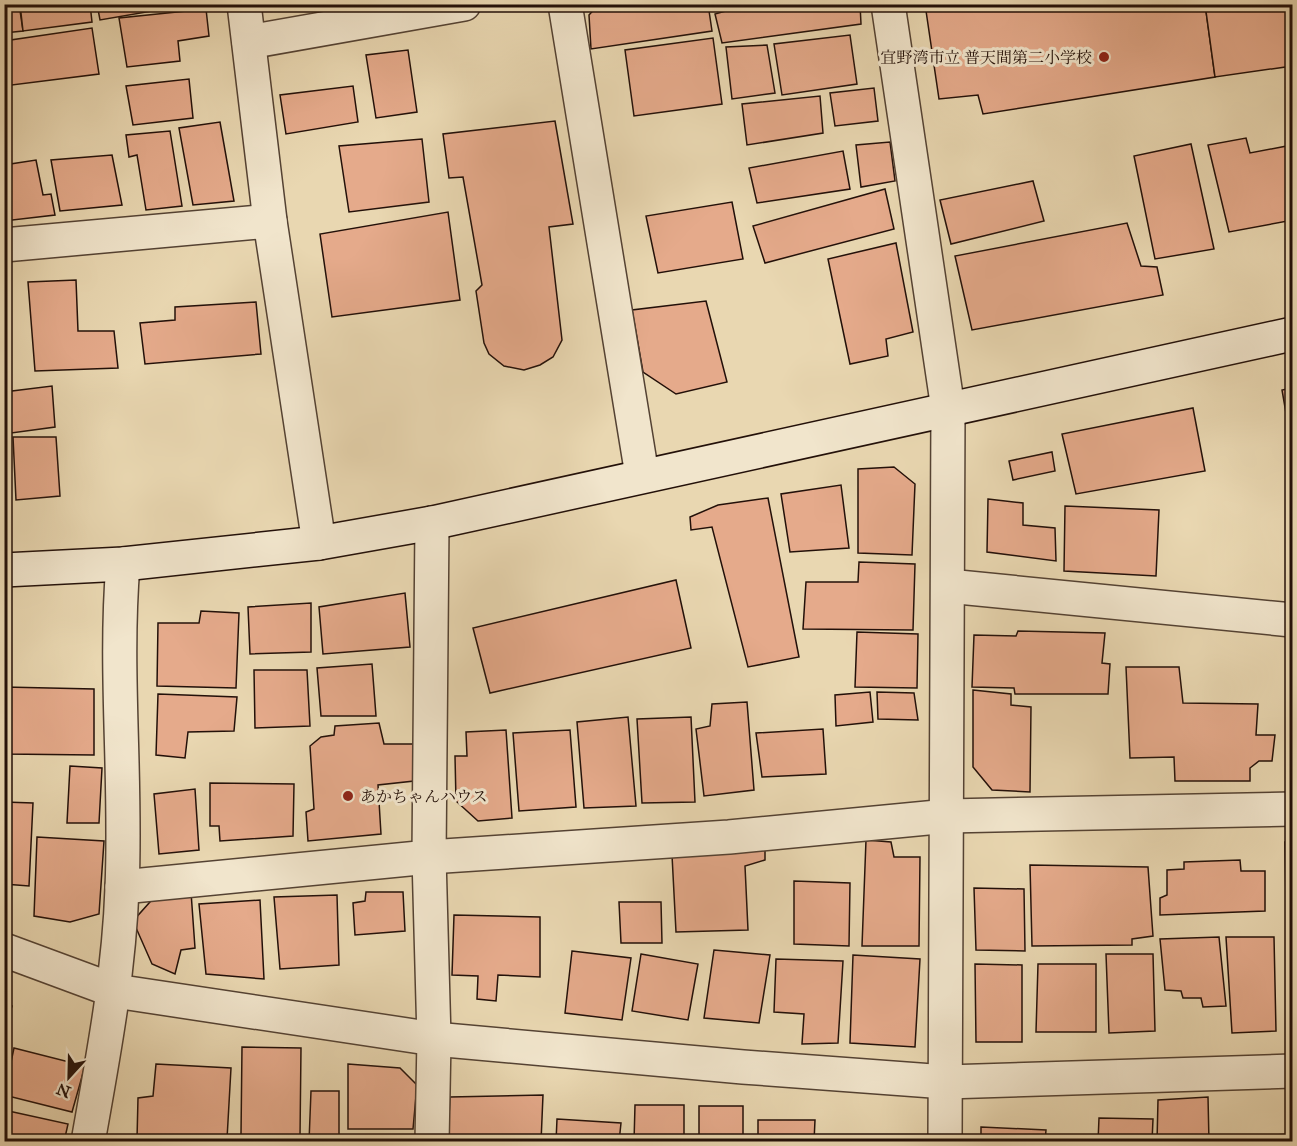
<svg xmlns="http://www.w3.org/2000/svg" width="1297" height="1146" font-family="'IM FELL Great Primer','Noto Serif JP',serif">
  <style>
    .building { fill: #e5aa8b; stroke: #231009; stroke-width: 1.5 }
    .lines { fill: none; stroke-linecap: round; stroke-linejoin: round }
    .street-casing { stroke: #544233; stroke-width: 36 }
    .secondary-casing { stroke: #231009; stroke-width: 36 }
    .street { stroke: #f1e5cc; stroke-width: 33 }
    .secondary { stroke: #f1e5cc; stroke-width: 33 }
    .poi-dot { fill: #8f2418; stroke: #f1e5cc; stroke-width: 2 }
    .labels { text-anchor: middle; stroke-width: 6; stroke-linejoin: round; paint-order: stroke }
    .poi-label { font-size: 16px; fill: #231009; stroke: #f1e5cc; text-anchor: end }
  </style>
  <rect width="100%" height="100%" fill="#e9d7b1"/>
  <filter id="stains"><feTurbulence type="fractalNoise" baseFrequency=".00333" numOctaves="4"/><feColorMatrix values="0 0 0 0 .2 0 0 0 0 .09 0 0 0 0 .02 0 0 0 .5 -.17"/></filter>
  <radialGradient id="worn" r=".72"><stop offset=".6" stop-color="#630" stop-opacity="0"/><stop offset="1" stop-color="#630" stop-opacity=".3"/></radialGradient>
  <g class="building">
    <path d="M 4,4 L 19,4 L 23,31 L 4,33 Z"/>
    <path d="M 20,4 L 90,4 L 92,22 L 23,31 Z"/>
    <path d="M 97,4 L 193,4 L 100,20 Z"/>
    <path d="M 599,4 L 708,4 L 712,31 L 591,49 L 589,15 Z"/>
    <path d="M 733,4 L 860,4 L 861,24 L 722,43 L 715,14 L 733,9 Z"/>
    <path d="M 925,4 L 1205,4 L 1215,77 L 983,114 L 978,95 L 939,99 Z"/>
    <path d="M 1205,4 L 1292,4 L 1292,66 L 1215,77 Z"/>
    <path d="M 206,9 L 209,36 L 178,41 L 180,61 L 127,67 L 119,18 Z"/>
    <path d="M 92,28 L 99,74 L 4,86 L 4,41 Z"/>
    <path d="M 850,35 L 857,84 L 782,95 L 774,44 Z"/>
    <path d="M 713,38 L 722,104 L 634,116 L 625,50 Z"/>
    <path d="M 767,45 L 775,93 L 732,99 L 726,47 Z"/>
    <path d="M 408,50 L 417,112 L 376,118 L 366,55 Z"/>
    <path d="M 189,79 L 193,118 L 133,125 L 126,86 Z"/>
    <path d="M 353,86 L 358,122 L 286,134 L 280,95 Z"/>
    <path d="M 874,88 L 878,121 L 835,126 L 830,93 Z"/>
    <path d="M 820,96 L 823,133 L 747,145 L 742,104 Z"/>
    <path d="M 555,121 L 573,224 L 549,227 L 562,340 L 553,357 L 540,365 L 524,370 L 504,366 L 489,354 L 484,343 L 476,291 L 482,285 L 463,177 L 449,178 L 443,134 Z"/>
    <path d="M 220,122 L 234,201 L 193,205 L 179,128 Z"/>
    <path d="M 170,131 L 182,206 L 146,210 L 137,155 L 129,157 L 126,135 Z"/>
    <path d="M 1246,138 L 1250,153 L 1292,145 L 1292,213 L 1288,213 L 1288,221 L 1229,232 L 1208,145 Z"/>
    <path d="M 422,139 L 429,202 L 349,212 L 339,146 Z"/>
    <path d="M 890,142 L 895,181 L 861,187 L 856,145 Z"/>
    <path d="M 1191,144 L 1214,249 L 1155,259 L 1134,156 Z"/>
    <path d="M 843,151 L 850,189 L 757,203 L 749,168 Z"/>
    <path d="M 112,155 L 122,205 L 60,211 L 51,160 Z"/>
    <path d="M 36,160 L 43,195 L 51,194 L 55,215 L 4,221 L 4,165 Z"/>
    <path d="M 1033,181 L 1044,221 L 951,244 L 940,200 Z"/>
    <path d="M 885,189 L 894,229 L 765,263 L 753,226 Z"/>
    <path d="M 732,202 L 743,259 L 658,273 L 646,216 Z"/>
    <path d="M 448,212 L 460,300 L 332,317 L 320,234 Z"/>
    <path d="M 1127,223 L 1141,266 L 1157,267 L 1163,295 L 972,330 L 955,256 Z"/>
    <path d="M 896,243 L 913,332 L 886,339 L 888,356 L 850,364 L 828,259 Z"/>
    <path d="M 76,280 L 78,331 L 114,331 L 118,368 L 35,371 L 28,282 Z"/>
    <path d="M 706,301 L 727,382 L 676,394 L 643,372 L 632,310 Z"/>
    <path d="M 256,302 L 261,354 L 145,364 L 140,323 L 175,320 L 175,307 Z"/>
    <path d="M 52,386 L 55,427 L 4,434 L 4,392 Z"/>
    <path d="M 1292,388 L 1292,442 L 1291,442 L 1282,390 Z"/>
    <path d="M 1193,408 L 1205,471 L 1076,494 L 1062,434 Z"/>
    <path d="M 13,437 L 56,437 L 60,496 L 16,500 Z"/>
    <path d="M 1052,452 L 1055,471 L 1013,480 L 1009,461 Z"/>
    <path d="M 894,467 L 915,484 L 912,555 L 858,553 L 858,469 Z"/>
    <path d="M 841,485 L 849,548 L 790,552 L 781,494 Z"/>
    <path d="M 768,498 L 799,657 L 748,667 L 712,527 L 691,530 L 690,517 L 718,505 Z"/>
    <path d="M 988,499 L 1023,503 L 1023,525 L 1055,528 L 1056,561 L 987,552 Z"/>
    <path d="M 1065,506 L 1159,510 L 1156,576 L 1064,571 Z"/>
    <path d="M 859,562 L 915,564 L 913,630 L 803,629 L 806,582 L 858,582 Z"/>
    <path d="M 676,580 L 691,648 L 490,693 L 473,628 Z"/>
    <path d="M 405,593 L 410,647 L 323,654 L 319,607 Z"/>
    <path d="M 311,603 L 311,652 L 250,654 L 248,607 Z"/>
    <path d="M 201,611 L 239,613 L 236,688 L 157,686 L 158,623 L 199,623 Z"/>
    <path d="M 1018,631 L 1105,633 L 1102,663 L 1110,664 L 1108,694 L 1015,694 L 1014,688 L 972,687 L 974,635 L 1016,636 Z"/>
    <path d="M 857,632 L 918,634 L 917,688 L 855,687 Z"/>
    <path d="M 372,664 L 376,716 L 321,716 L 317,668 Z"/>
    <path d="M 1126,667 L 1179,667 L 1183,703 L 1258,704 L 1256,735 L 1275,735 L 1272,761 L 1259,761 L 1250,768 L 1250,781 L 1175,781 L 1174,757 L 1130,758 Z"/>
    <path d="M 254,670 L 307,670 L 310,726 L 255,728 Z"/>
    <path d="M 4,687 L 94,689 L 94,755 L 4,754 Z"/>
    <path d="M 973,690 L 1011,694 L 1011,705 L 1031,707 L 1030,792 L 992,790 L 973,767 Z"/>
    <path d="M 870,692 L 873,722 L 836,726 L 835,695 Z"/>
    <path d="M 877,692 L 914,693 L 918,720 L 878,719 Z"/>
    <path d="M 158,694 L 237,697 L 234,731 L 188,732 L 185,758 L 156,755 Z"/>
    <path d="M 747,702 L 754,790 L 704,796 L 696,729 L 710,726 L 712,704 Z"/>
    <path d="M 628,717 L 636,806 L 584,808 L 577,722 Z"/>
    <path d="M 691,717 L 695,802 L 642,803 L 637,719 Z"/>
    <path d="M 379,723 L 384,744 L 413,744 L 414,781 L 378,785 L 381,834 L 308,841 L 306,812 L 314,809 L 310,746 L 321,737 L 334,735 L 335,726 Z"/>
    <path d="M 823,729 L 826,774 L 762,777 L 756,733 Z"/>
    <path d="M 506,730 L 512,818 L 478,821 L 456,801 L 455,756 L 467,756 L 466,732 Z"/>
    <path d="M 570,730 L 576,807 L 519,811 L 513,733 Z"/>
    <path d="M 70,766 L 102,768 L 99,823 L 67,823 Z"/>
    <path d="M 210,783 L 294,784 L 293,836 L 220,841 L 219,826 L 210,826 Z"/>
    <path d="M 195,789 L 199,850 L 159,854 L 154,794 Z"/>
    <path d="M 4,802 L 33,803 L 29,886 L 4,884 Z"/>
    <path d="M 37,837 L 104,841 L 99,914 L 70,922 L 34,916 Z"/>
    <path d="M 866,840 L 891,842 L 894,857 L 920,857 L 919,946 L 862,946 Z"/>
    <path d="M 1285,842 L 1292,842 L 1292,962 L 1287,962 Z"/>
    <path d="M 765,847 L 765,860 L 745,866 L 748,930 L 676,932 L 672,855 Z"/>
    <path d="M 1240,860 L 1241,871 L 1265,871 L 1265,911 L 1160,915 L 1160,898 L 1167,895 L 1167,870 L 1184,869 L 1184,862 Z"/>
    <path d="M 1030,865 L 1148,867 L 1153,936 L 1132,939 L 1132,945 L 1032,946 Z"/>
    <path d="M 794,881 L 850,883 L 849,946 L 794,944 Z"/>
    <path d="M 974,888 L 1024,889 L 1025,951 L 976,950 Z"/>
    <path d="M 191,892 L 195,948 L 181,950 L 175,974 L 152,964 L 133,921 L 158,893 Z"/>
    <path d="M 366,892 L 403,892 L 405,931 L 355,935 L 353,903 L 365,901 Z"/>
    <path d="M 337,895 L 339,965 L 280,969 L 274,897 Z"/>
    <path d="M 260,900 L 264,979 L 206,974 L 199,904 Z"/>
    <path d="M 619,902 L 661,902 L 662,943 L 621,943 Z"/>
    <path d="M 454,915 L 540,917 L 540,977 L 498,975 L 496,1001 L 477,999 L 478,976 L 452,975 Z"/>
    <path d="M 1219,937 L 1226,1006 L 1203,1007 L 1201,998 L 1183,998 L 1181,991 L 1165,990 L 1160,939 Z"/>
    <path d="M 1226,937 L 1274,937 L 1276,1031 L 1232,1033 Z"/>
    <path d="M 714,950 L 770,955 L 759,1023 L 704,1018 Z"/>
    <path d="M 572,951 L 631,958 L 622,1020 L 565,1013 Z"/>
    <path d="M 641,954 L 698,964 L 688,1020 L 632,1011 Z"/>
    <path d="M 1106,954 L 1153,954 L 1155,1031 L 1109,1033 Z"/>
    <path d="M 853,955 L 920,959 L 915,1047 L 850,1043 Z"/>
    <path d="M 776,959 L 843,961 L 838,1043 L 802,1044 L 804,1014 L 774,1012 Z"/>
    <path d="M 975,964 L 1022,965 L 1022,1042 L 976,1042 Z"/>
    <path d="M 1038,964 L 1096,964 L 1096,1032 L 1036,1032 Z"/>
    <path d="M 1287,968 L 1292,968 L 1292,1006 L 1290,1006 Z"/>
    <path d="M 4,1004 L 12,1006 L 4,1032 Z"/>
    <path d="M 242,1047 L 301,1048 L 300,1137 L 241,1135 Z"/>
    <path d="M 14,1048 L 85,1066 L 72,1112 L 4,1095 Z"/>
    <path d="M 156,1064 L 231,1068 L 227,1139 L 137,1139 L 138,1098 L 153,1096 Z"/>
    <path d="M 348,1064 L 400,1068 L 417,1085 L 413,1129 L 348,1129 Z"/>
    <path d="M 311,1091 L 339,1091 L 339,1142 L 309,1142 Z"/>
    <path d="M 543,1095 L 541,1142 L 458,1142 L 458,1138 L 448,1137 L 450,1097 Z"/>
    <path d="M 1208,1097 L 1209,1142 L 1157,1142 L 1158,1100 Z"/>
    <path d="M 635,1105 L 684,1105 L 684,1142 L 634,1142 Z"/>
    <rect x="699" y="1106" width="44" height="36"/>
    <path d="M 4,1110 L 68,1124 L 64,1142 L 4,1142 Z"/>
    <path d="M 1099,1118 L 1153,1119 L 1152,1142 L 1098,1142 Z"/>
    <path d="M 557,1119 L 621,1123 L 619,1142 L 556,1142 Z"/>
    <path d="M 758,1120 L 815,1120 L 814,1142 L 758,1142 Z"/>
    <path d="M 981,1127 L 1046,1130 L 1045,1142 L 981,1142 Z"/>
    <path d="M 1292,1134 L 1292,1142 L 1274,1142 L 1274,1135 Z"/>
    <rect x="244" y="1140" width="57" height="2"/>
  </g>
  <g class="lines">
    <g class="street-casing">
      <g id="street">
        <path d="M 244,4 L 270,221 L 319,543"/>
        <path d="M 565,4 L 642,475"/>
        <path d="M 888,4 L 948,409 L 945,1142"/>
        <path d="M 249,42 L 464,4"/>
        <path d="M 4,245 L 270,221"/>
        <path d="M 948,586 L 1292,620"/>
        <path d="M 122,887 L 429,857 L 729,837 L 948,816 L 1292,809"/>
        <path d="M 4,950 L 115,991 L 434,1039 L 743,1067 L 946,1082 L 1292,1071"/>
        <path d="M 88,1142 C 103,1057 119,974 122,888 C 127,780 114,672 123,564"/>
        <path d="M 432,1142 L 434,1039 L 429,857 L 432,523"/>
      </g>
    </g>
    <g class="secondary-casing">
      <path id="secondary" d="M 4,570 L 123,564 L 319,543 L 432,523 L 1292,334"/>
    </g>
    <use href="#street" class="street"/>
    <use href="#secondary" class="secondary"/>
  </g>
  <g class="poi-dot">
    <circle cx="1104" cy="57" r="6"/>
    <circle cx="348" cy="796" r="6"/>
  </g>
  <g class="labels">
    <g class="poi-label">
      <text x="1092" y="63">宜野湾市立 普天間第二小学校</text>
      <text x="360" y="802" text-anchor="start">あかちゃんハウス</text>
    </g>
  </g>
  <rect width="1297" height="1146" fill="none" stroke="#e9d7b1" stroke-width="24"/>
  <rect x="6" y="6" width="1285" height="1134" fill="none" stroke="#231009" stroke-width="3"/>
  <rect x="12" y="12" width="1273" height="1122" fill="none" stroke="#231009" stroke-width="1.5"/>
  <g transform="translate(69 1077) rotate(202)" stroke="#f1e5cc" stroke-width="4.5" paint-order="stroke">
  <path d="M0-4.5L10 22L0 15L-10 22Z" fill="#231009"/>
  <text y="-9" font-size="16" font-weight="bold" text-anchor="middle" fill="#231009">N</text>
  </g>
  <rect width="100%" height="100%" filter="url(#stains)"/>
  <rect width="100%" height="100%" fill="url(#worn)"/>
</svg>
